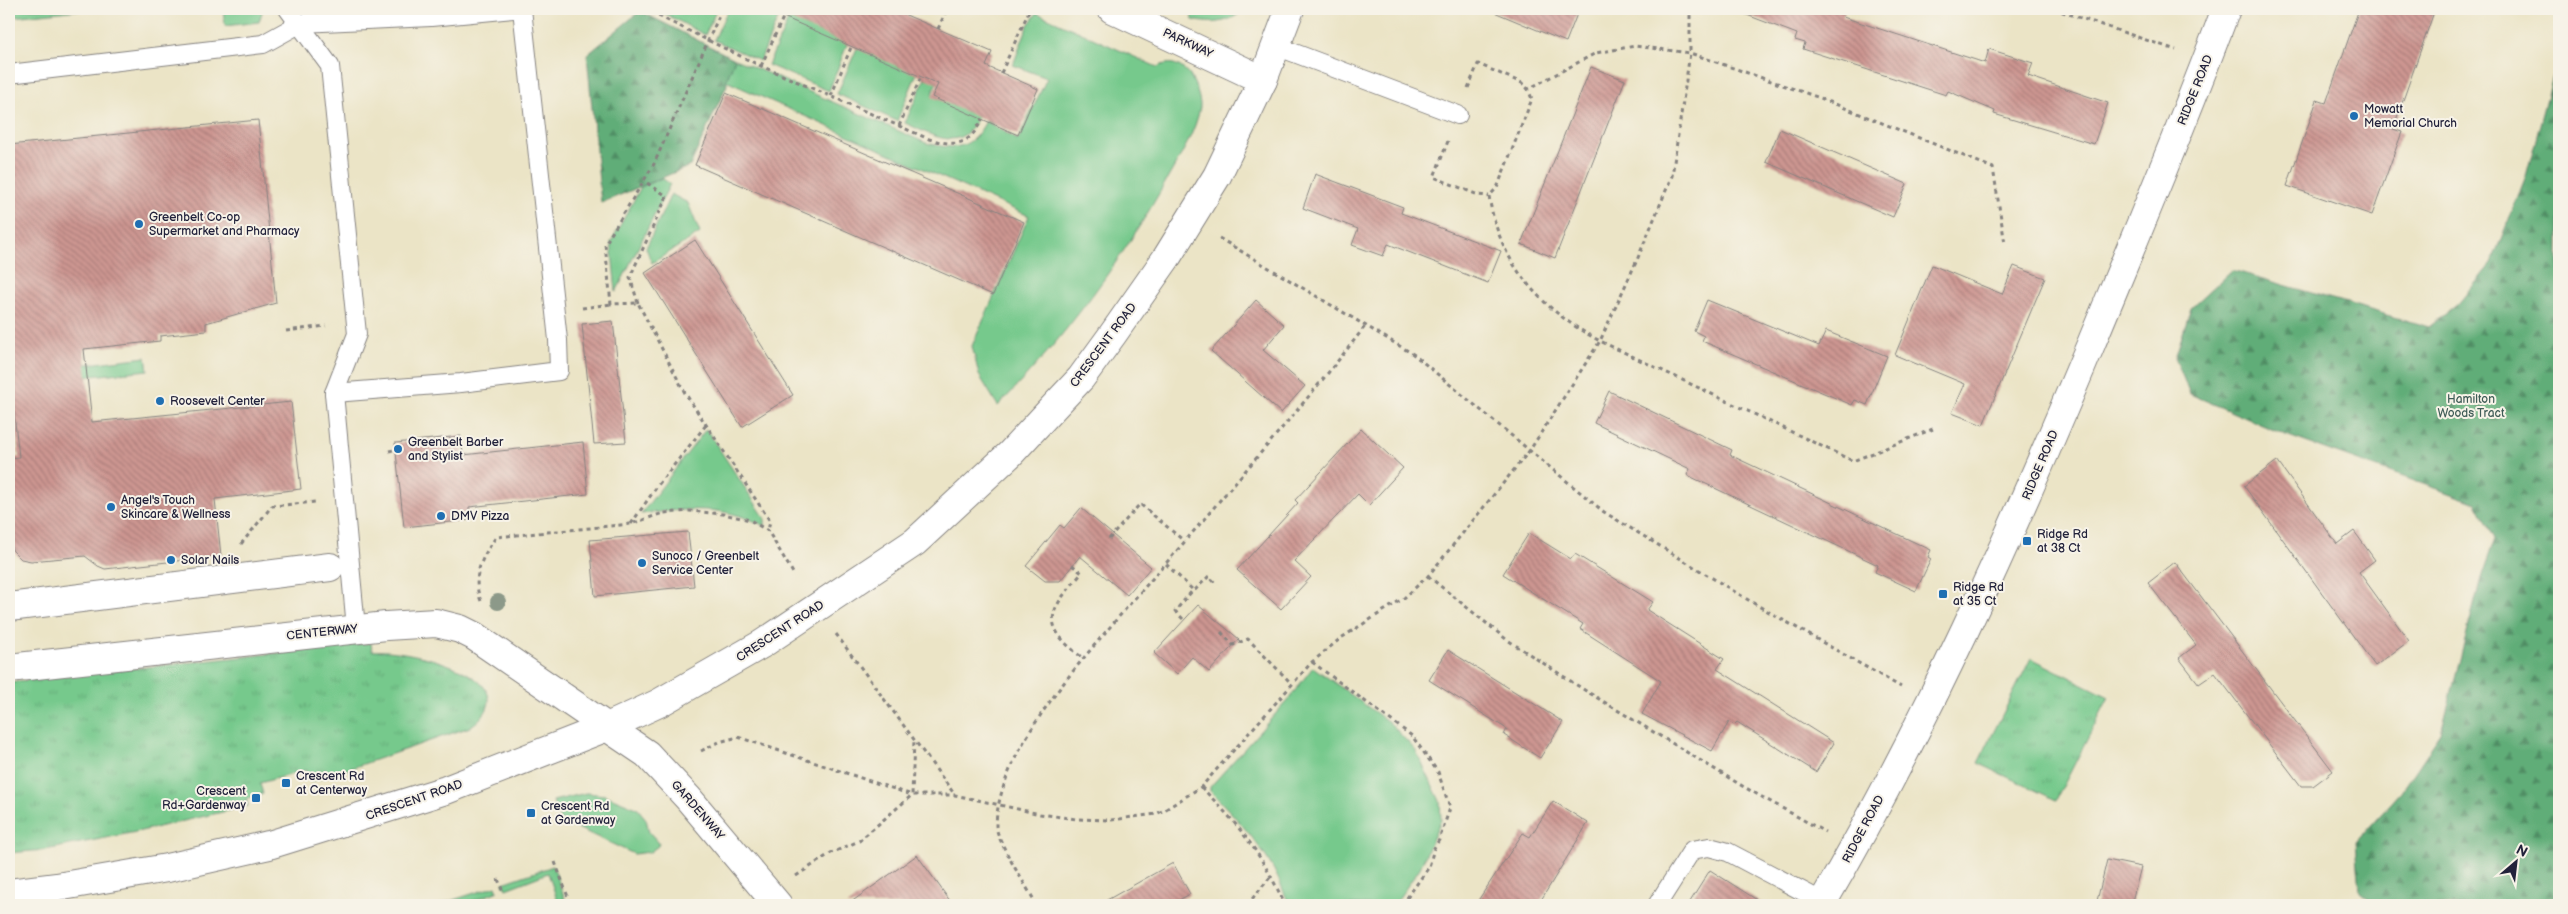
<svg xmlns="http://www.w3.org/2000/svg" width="2568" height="914" font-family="'Balsamiq Sans',sans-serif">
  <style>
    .green { fill: #76c98c; stroke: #4c7664 }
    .forest { fill: url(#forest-firs); stroke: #41685a }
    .park { fill: url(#park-tufts); stroke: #4c7664 }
    .building { fill: url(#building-back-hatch) }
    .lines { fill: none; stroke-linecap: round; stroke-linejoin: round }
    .lane-casing { stroke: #868380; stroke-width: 20 }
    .street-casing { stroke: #868380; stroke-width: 30 }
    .secondary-casing { stroke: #868380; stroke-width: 30 }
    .path { stroke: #868380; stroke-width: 3; stroke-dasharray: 4 4; stroke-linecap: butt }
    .lane { stroke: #fff; stroke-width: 18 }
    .street { stroke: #fff; stroke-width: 28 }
    .secondary { stroke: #fff; stroke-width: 28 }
    .tree { fill: #8c9989 }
    .poi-dot { fill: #1f6fb2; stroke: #f7f3e8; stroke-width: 2 }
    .labels { text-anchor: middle; stroke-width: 4; stroke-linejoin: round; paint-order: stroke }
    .street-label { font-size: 12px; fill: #22223b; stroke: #f7f3e8 }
    .poi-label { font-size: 12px; fill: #22223b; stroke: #f7f3e8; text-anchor: start }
    .park-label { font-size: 12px; fill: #3f5c57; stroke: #f7f3e8 }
  </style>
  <defs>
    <pattern id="forest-firs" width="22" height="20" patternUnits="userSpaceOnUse" patternTransform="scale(1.25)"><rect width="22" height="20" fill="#60ad78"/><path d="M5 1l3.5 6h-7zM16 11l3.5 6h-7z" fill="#4f8c64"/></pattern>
    <pattern id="park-tufts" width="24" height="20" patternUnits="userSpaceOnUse" patternTransform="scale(1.25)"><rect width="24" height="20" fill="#76c98c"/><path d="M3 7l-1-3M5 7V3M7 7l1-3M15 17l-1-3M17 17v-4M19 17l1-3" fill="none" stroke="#66ac7a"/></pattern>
    <pattern id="building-back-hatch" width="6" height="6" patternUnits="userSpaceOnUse" patternTransform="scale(1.25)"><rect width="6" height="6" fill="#cd9691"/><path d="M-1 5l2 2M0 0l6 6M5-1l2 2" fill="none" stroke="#a67a78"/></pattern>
  </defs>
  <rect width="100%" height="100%" fill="#f7f3e8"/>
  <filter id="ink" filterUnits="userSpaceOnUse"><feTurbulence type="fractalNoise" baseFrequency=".02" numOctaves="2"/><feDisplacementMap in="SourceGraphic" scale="10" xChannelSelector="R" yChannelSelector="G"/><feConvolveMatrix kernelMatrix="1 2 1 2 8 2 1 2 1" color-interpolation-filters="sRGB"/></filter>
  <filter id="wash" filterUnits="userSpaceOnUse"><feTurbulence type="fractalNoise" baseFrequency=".0096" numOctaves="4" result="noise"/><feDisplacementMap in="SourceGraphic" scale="20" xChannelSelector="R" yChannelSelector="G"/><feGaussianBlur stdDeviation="1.12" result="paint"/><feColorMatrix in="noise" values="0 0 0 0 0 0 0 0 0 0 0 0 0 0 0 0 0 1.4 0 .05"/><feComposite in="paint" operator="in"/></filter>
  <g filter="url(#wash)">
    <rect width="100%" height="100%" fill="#ebe4c6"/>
    <g class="green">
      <path d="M 11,9 L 89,9 L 12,17 Z"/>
      <path d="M 223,9 L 263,9 L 259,22 L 225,26 Z"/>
      <path d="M 656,9 L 717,9 L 705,35 Z"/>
      <path d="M 728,9 L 782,9 L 760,61 L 714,40 Z"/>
      <path d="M 793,9 L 805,9 L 800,21 L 848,42 L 829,91 L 768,65 Z"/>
      <path d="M 1189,9 L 1245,9 C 1230,23 1213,25 1193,20 Z"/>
      <path d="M 1037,13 L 1157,67 C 1170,61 1177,63 1187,72 C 1193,77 1201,99 1200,107 C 1196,131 1181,155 1169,176 C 1123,259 1065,338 998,406 L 979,375 L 972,346 L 1029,216 L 726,81 L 735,59 L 926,143 C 956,150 971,150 986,121 L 1018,140 L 1047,78 L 1013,65 L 1028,25 Z"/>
      <path d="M 857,48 L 917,73 L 897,121 L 837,94 Z"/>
      <path d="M 926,76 L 937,81 L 932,94 L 978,116 C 962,155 932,135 905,123 Z"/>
      <path d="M 662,178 L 670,184 L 616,292 L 611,242 L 641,187 Z"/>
      <path d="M 671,194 L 688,203 L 700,233 L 652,263 L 646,248 Z"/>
      <path d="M 146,357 L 148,370 L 15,384 L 14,373 Z"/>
      <path d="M 706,429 L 765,518 L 765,526 C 721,504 688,509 641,514 Z"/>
      <path d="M 1313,667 L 1390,723 L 1416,751 L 1440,801 L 1441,820 L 1420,868 L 1394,905 L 1290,905 C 1284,894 1280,881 1274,870 C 1257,840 1234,815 1210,791 L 1210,787 L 1287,701 Z"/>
      <path d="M 586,793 L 605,795 L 637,808 L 646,819 L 649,832 L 659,843 L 658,846 L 650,852 L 634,854 L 560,820 L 553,801 Z"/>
      <path d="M 553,866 L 567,905 L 559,905 L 548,873 L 506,889 L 503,883 Z"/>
      <path d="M 496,886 L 498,891 L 464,905 L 438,905 Z"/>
    </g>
    <g class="forest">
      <path d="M 640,11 L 735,59 L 726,81 L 727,85 L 690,166 L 601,203 L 587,55 Z"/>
      <path d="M 2559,54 L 2559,905 L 2377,905 L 2360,892 L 2356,842 L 2402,791 L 2441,733 L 2481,578 L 2495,538 L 2476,503 L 2283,434 L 2190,394 L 2175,358 L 2191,308 L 2232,270 L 2429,327 L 2458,304 L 2491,264 L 2526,176 Z"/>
    </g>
    <g class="park">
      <path d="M 371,643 L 372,651 C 408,647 537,679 470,727 L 320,779 L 310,782 L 306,770 L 260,783 L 263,794 L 246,799 L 248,806 L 141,831 L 45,850 L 9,853 L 9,682 Z"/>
      <path d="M 2031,658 L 2109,697 L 2056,800 L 1978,763 Z"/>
    </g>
    <g id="blocks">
      <g class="building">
        <path d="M 765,9 L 892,9 L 992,52 L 986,66 L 1038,89 L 1018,135 L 932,97 L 938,84 Z"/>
        <path d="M 1487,9 L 1579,9 L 1566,42 Z"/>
        <path d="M 1740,9 L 1845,9 L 1843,17 L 1985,63 L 1989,49 L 2033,63 L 2028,76 L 2108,103 L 2094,144 L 1994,114 L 1995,111 L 1948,91 L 1946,95 L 1803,49 L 1805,43 L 1795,40 L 1797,34 L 1739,12 Z"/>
        <path d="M 2359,9 L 2435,9 L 2393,129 L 2402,132 L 2372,215 L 2287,186 L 2317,100 L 2326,103 Z"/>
        <path d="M 1591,67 L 1625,80 L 1555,258 L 1521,244 Z"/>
        <path d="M 726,93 L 1024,222 L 993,295 L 695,165 Z"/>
        <path d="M 258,120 L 276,303 L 206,323 L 206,331 L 160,336 L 160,341 L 84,349 L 92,422 L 291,402 L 301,489 L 215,499 L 221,556 L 105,569 L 98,566 L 85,556 L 31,561 L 21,559 L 13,551 L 9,544 L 9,458 L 19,457 L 9,371 L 9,145 Z"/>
        <path d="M 1780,129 L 1907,184 L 1893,217 L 1766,162 Z"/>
        <path d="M 1315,174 L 1403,207 L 1401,213 L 1501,251 L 1488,283 L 1388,244 L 1383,256 L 1352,245 L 1358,229 L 1303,208 Z"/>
        <path d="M 695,240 L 793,395 L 742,427 L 645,273 Z"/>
        <path d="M 1932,265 L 2002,294 L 2014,266 L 2045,278 L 1983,425 L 1952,413 L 1965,384 L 1895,355 Z"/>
        <path d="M 1256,300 L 1284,325 L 1263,350 L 1305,386 L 1281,413 L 1211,351 Z"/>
        <path d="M 1707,300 L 1819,346 L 1826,331 L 1887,356 L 1867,405 L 1855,400 L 1852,405 L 1702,341 L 1704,336 L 1694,331 Z"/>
        <path d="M 613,321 L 626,442 L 594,444 L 582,324 Z"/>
        <path d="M 1609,391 L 1732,450 L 1730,455 L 1931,550 L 1928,557 L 1931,559 L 1916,591 L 1875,572 L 1878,565 L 1687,475 L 1690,469 L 1594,423 Z"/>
        <path d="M 1361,429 L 1403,468 L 1369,505 L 1358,494 L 1294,561 L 1311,577 L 1281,609 L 1237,570 L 1298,503 L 1295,500 Z"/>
        <path d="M 461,436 L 463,455 L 583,442 L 588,494 L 469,507 L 470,520 L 404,527 L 395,443 Z"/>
        <path d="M 2277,461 L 2337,544 L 2354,531 L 2375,560 L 2359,572 L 2409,641 L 2375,666 L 2244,486 Z"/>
        <path d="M 1081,508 L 1151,567 L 1127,595 L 1080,556 L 1060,581 L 1045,581 L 1026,566 L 1060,525 L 1064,528 Z"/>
        <path d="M 688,532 L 694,586 L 595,596 L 590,540 Z"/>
        <path d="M 1529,533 L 1571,559 L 1575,554 L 1653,602 L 1647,610 L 1724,659 L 1717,669 L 1834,743 L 1816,772 L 1737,722 L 1734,725 L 1729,722 L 1712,751 L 1642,714 L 1661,681 L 1580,629 L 1583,624 L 1503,574 Z"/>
        <path d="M 2175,562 L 2333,771 L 2313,786 L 2301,786 L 2215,673 L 2199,684 L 2179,658 L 2196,645 L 2148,583 Z"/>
        <path d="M 1198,605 L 1239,639 L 1209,672 L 1192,657 L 1177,674 L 1154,653 Z"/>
        <path d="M 1448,650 L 1563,722 L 1540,758 L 1504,735 L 1507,729 L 1429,680 Z"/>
        <path d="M 1553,801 L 1588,823 L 1538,905 L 1475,905 L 1523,833 L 1530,837 Z"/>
        <path d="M 917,855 L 953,905 L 847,905 Z"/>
        <path d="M 2107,860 L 2141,867 L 2131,905 L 2096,905 Z"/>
        <path d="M 1173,863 L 1190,894 L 1170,905 L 1098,905 Z"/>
        <path d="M 1710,870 L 1765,905 L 1688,905 Z"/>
      </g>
    </g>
  </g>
  <g filter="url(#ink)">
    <use href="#blocks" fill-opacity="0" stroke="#868380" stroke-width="1"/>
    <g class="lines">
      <g class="lane-casing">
        <g id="lane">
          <path d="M 288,9 L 330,66 L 357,334 L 334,393 L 356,628"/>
          <path d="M 1276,46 L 1458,115"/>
          <path d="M 9,74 L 263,44 L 301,23 L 431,17 L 513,9"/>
          <path d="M 334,393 L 461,383 L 559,371 L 558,340 L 522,9"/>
          <path d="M 1657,905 L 1692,850 L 1709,847 L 1728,852 L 1823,902"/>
        </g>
      </g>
      <g class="street-casing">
        <g id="street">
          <path d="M 1112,9 L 1263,80"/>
          <path d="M 9,607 L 330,567"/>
          <path d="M 9,668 L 386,626 L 436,623 L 460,629 L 474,636 L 607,727"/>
        </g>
      </g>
      <g class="secondary-casing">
        <g id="secondary">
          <path d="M 607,727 L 647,754 L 688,798 L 778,905"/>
          <path d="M 9,893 L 57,887 L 167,868 L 269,845 L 446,790 L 607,727 L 659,703 L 762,644 L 915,542 L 1010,454 L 1049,412 L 1081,378 L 1113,334 L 1167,257 L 1217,176 L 1263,80 L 1290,9"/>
          <path d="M 1821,905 C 1926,726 2011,535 2091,344 C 2137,233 2184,122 2226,9"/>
        </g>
      </g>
      <g class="path">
        <path d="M 644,9 L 761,66 L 929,139 C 957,147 969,146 982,119"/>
        <path d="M 722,9 L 654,164 L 605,244 L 611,304 L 638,303 L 685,393 L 770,521 L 768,531"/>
        <path d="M 2054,9 L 2176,50"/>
        <path d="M 938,29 L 947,9"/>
        <path d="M 761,66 L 787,9"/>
        <path d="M 1001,73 L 1030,9"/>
        <path d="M 1468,88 L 1478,64 L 1522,83 L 1528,89"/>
        <path d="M 831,96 L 852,45"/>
        <path d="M 899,126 L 921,77"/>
        <path d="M 1448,141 L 1434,177 L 1478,195 L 1489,196"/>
        <path d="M 1219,238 L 1413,354 L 1604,512 L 1755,604 L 1901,687"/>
        <path d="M 638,303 L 630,277 L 667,196 L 644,181"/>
        <path d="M 582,308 L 611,304"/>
        <path d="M 286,331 L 326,326"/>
        <path d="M 1933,429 L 1853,461 L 1600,341 C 1541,310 1499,263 1489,196 L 1497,188 L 1532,99 L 1528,89 L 1596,53 L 1635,46 L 1690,53 L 1823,99 L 1993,168 L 2005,244"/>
        <path d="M 389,451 L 398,449"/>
        <path d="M 631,524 L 658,485 L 706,425"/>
        <path d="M 1109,539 L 1140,504 L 1184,541"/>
        <path d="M 241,544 L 272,506 L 316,502"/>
        <path d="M 1166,564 L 1194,591 L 1209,576 L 1216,584"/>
        <path d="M 1072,565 L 1082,573 C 1049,611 1038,624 1084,659"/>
        <path d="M 1428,576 L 1506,639 L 1586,691 L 1744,787 L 1825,832"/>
        <path d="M 481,601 C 471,577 482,557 496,537 L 631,524 L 663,513 L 690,511 L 723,514 L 750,520 L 768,531 L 793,573"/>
        <path d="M 1183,619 L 1175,611 L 1193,590"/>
        <path d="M 1221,632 L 1233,645 L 1248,639 L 1291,683"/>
        <path d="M 836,634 L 955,795"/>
        <path d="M 1312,662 L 1412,736 L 1438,772 L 1450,808 L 1439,840 L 1434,848 L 1429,867 L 1402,905"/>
        <path d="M 701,751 L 719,742 L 738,737 L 912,795 L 914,740"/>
        <path d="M 1201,787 C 1240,826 1262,854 1285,905"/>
        <path d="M 555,862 L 571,905"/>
        <path d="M 796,876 L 831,853 L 859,841 L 912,795 L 955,795 L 1040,814 L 1076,819 L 1111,820 L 1156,814 L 1166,809 L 1201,787 L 1312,662 L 1341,638 L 1404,598 L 1428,576 L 1530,450 L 1600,341 L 1637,260 L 1672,176 L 1690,53 L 1690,9"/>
        <path d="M 498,879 L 503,892"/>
        <path d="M 425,903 L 426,905"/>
        <path d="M 1037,905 C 1028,889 996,840 996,825 C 999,749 1082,660 1129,605 C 1160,570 1191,535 1221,499 C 1270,442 1320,385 1366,325"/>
        <path d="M 1247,905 L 1272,875"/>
      </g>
      <use href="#lane" class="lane"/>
      <use href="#street" class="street"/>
      <use href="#secondary" class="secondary"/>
    </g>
    <circle class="tree" cx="498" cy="602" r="8"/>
  </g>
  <g class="poi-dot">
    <circle cx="2354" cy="116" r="5"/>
    <circle cx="139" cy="224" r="5"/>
    <circle cx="160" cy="401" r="5"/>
    <circle cx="398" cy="449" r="5"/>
    <circle cx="111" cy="507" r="5"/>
    <circle cx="441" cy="516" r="5"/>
    <rect x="2022" y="536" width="10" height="10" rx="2.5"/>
    <circle cx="171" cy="560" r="5"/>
    <circle cx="642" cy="563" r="5"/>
    <rect x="1938" y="589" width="10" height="10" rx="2.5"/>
    <rect x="281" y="778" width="10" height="10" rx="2.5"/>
    <rect x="251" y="793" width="10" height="10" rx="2.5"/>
    <rect x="526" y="808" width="10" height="10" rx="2.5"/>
  </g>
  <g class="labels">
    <g class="street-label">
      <text transform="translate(1188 43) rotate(25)" y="4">PARKWAY</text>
      <text transform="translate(2195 90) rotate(-68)" y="4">RIDGE ROAD</text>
      <text transform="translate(1103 345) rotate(-53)" y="4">CRESCENT ROAD</text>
      <text transform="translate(2040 465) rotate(-67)" y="4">RIDGE ROAD</text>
      <text transform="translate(780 631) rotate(-33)" y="4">CRESCENT ROAD</text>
      <text transform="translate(322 632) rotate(-6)" y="4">CENTERWAY</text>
      <text transform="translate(414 800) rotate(-19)" y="4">CRESCENT ROAD</text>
      <text transform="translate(698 810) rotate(49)" y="4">GARDENWAY</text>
      <text transform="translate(1863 829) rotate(-62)" y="4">RIDGE ROAD</text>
    </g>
    <g class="poi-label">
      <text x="2364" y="113">Mowatt<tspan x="2364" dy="14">Memorial Church</tspan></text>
      <text x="149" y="221">Greenbelt Co-op<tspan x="149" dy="14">Supermarket and Pharmacy</tspan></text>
      <text x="170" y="405">Roosevelt Center</text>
      <text x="408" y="446">Greenbelt Barber<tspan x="408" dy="14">and Stylist</tspan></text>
      <text x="121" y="504">Angel's Touch<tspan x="121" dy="14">Skincare &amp; Wellness</tspan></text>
      <text x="451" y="520">DMV Pizza</text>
      <text x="2037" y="538">Ridge Rd<tspan x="2037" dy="14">at 38 Ct</tspan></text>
      <text x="652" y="560">Sunoco / Greenbelt<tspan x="652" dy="14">Service Center</tspan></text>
      <text x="181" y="564">Solar Nails</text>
      <text x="1953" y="591">Ridge Rd<tspan x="1953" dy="14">at 35 Ct</tspan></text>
      <text x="296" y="780">Crescent Rd<tspan x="296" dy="14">at Centerway</tspan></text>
      <text x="246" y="795" text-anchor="end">Crescent<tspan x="246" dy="14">Rd+Gardenway</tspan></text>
      <text x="541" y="810">Crescent Rd<tspan x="541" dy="14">at Gardenway</tspan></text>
    </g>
    <g class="park-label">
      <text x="2471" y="403">Hamilton<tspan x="2471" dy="14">Woods Tract</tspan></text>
    </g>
  </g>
  <rect width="2568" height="914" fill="none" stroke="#f7f3e8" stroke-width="30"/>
  <g transform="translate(2516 862) rotate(28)" stroke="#f7f3e8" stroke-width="4" paint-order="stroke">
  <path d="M0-4L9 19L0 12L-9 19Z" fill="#22223b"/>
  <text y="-8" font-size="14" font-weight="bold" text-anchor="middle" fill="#22223b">N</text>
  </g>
</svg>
